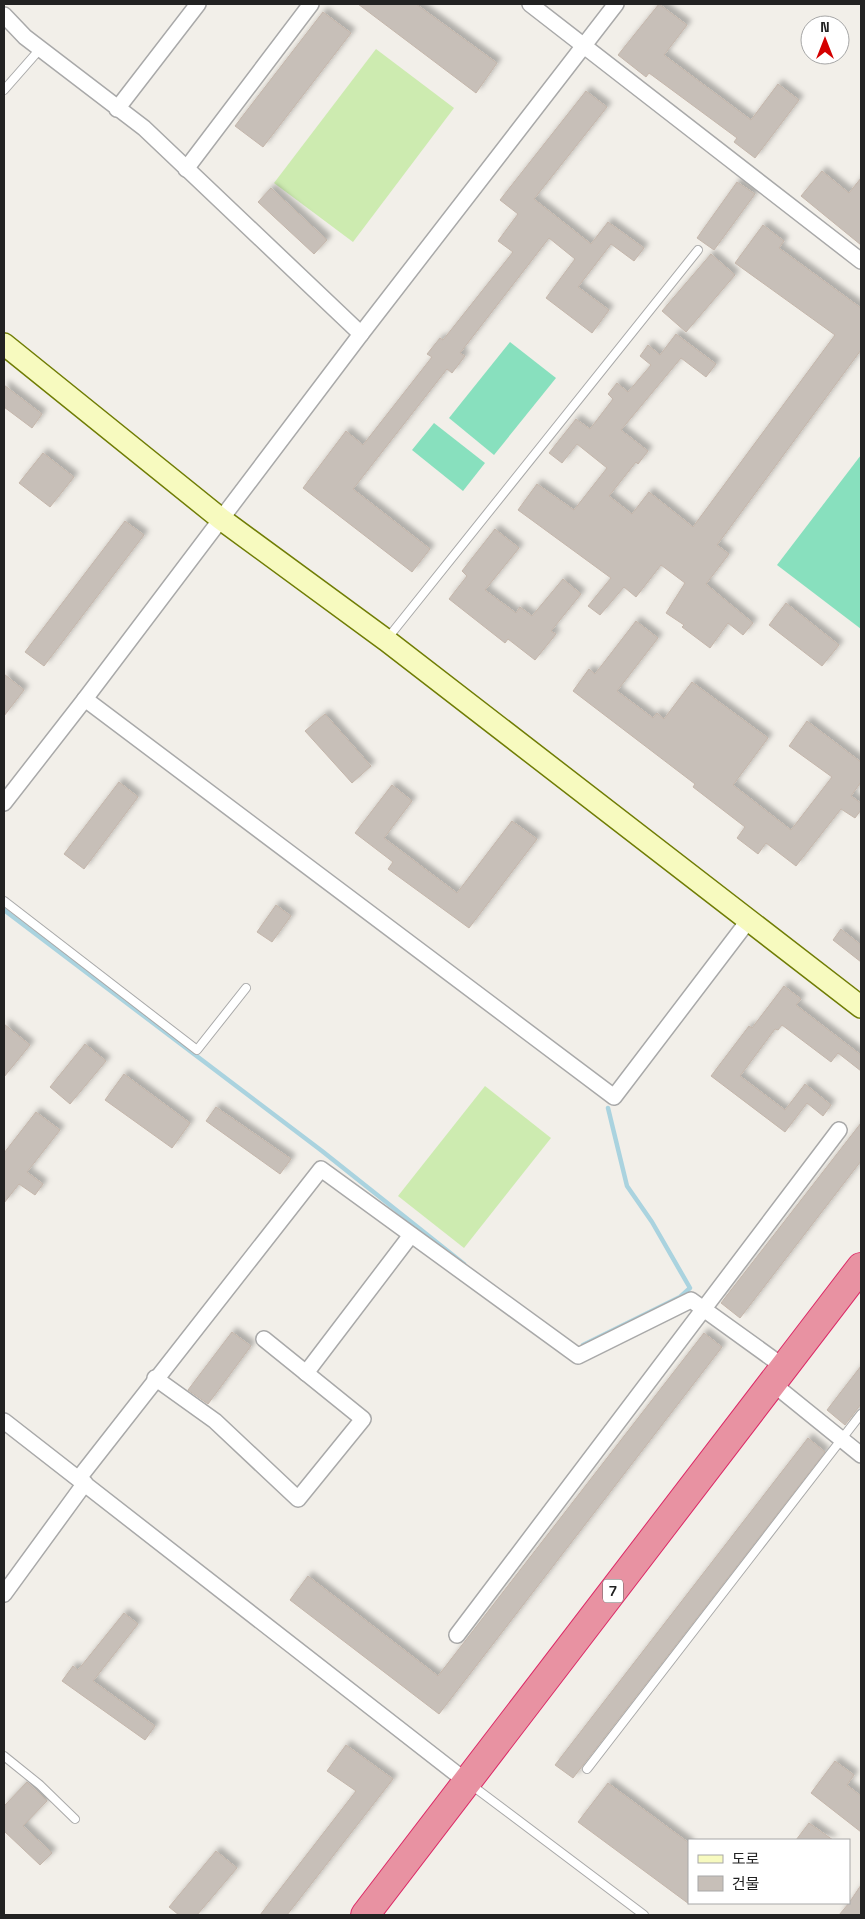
<svg xmlns="http://www.w3.org/2000/svg" width="865" height="1919" font-family="'Space Grotesk','Noto Sans KR',sans-serif">
  <style>
    .grass { fill: #cdebb0 }
    .pitch { fill: #88e0be }
    .lines { fill: none; stroke-linecap: round; stroke-linejoin: round }
    .stream { stroke: #aad3df; stroke-width: 4.5 }
    .building { fill: #c7bfb8; stroke: #c4b6ab; filter: url(#shadow) }
    .lane-casing { stroke: #a9a9a9; stroke-width: 10 }
    .street-casing { stroke: #a9a9a9; stroke-width: 18 }
    .secondary-casing { stroke: #707d05; stroke-width: 24 }
    .highway-casing { stroke: #dc2a67; stroke-width: 30 }
    .lane { stroke: #fff; stroke-width: 8 }
    .street { stroke: #fff; stroke-width: 15 }
    .secondary { stroke: #f7fabf; stroke-width: 21 }
    .highway { stroke: #e892a2; stroke-width: 28 }
    .labels { text-anchor: middle; stroke-width: 4; stroke-linejoin: round; paint-order: stroke }
    .shield { fill: #fff; stroke: #646464; stroke-width: 1 }
    .shield-label { font-size: 14px; font-weight: bold; fill: #222 }
  </style>
  <defs>
    <filter id="shadow"><feDropShadow dx="4.5" dy="-4.5" stdDeviation="2.5" flood-color="#0004"/></filter>
  </defs>
  <rect width="100%" height="100%" fill="#f2efe9"/>
  <g class="grass">
    <path d="M 376,49 L 454,108 L 353,242 L 274,183 Z"/>
    <path d="M 485,1086 L 551,1138 L 464,1248 L 398,1196 Z"/>
  </g>
  <g class="pitch">
    <path d="M 510,342 L 556,378 L 494,455 L 449,418 Z"/>
    <path d="M 434,423 L 485,463 L 463,491 L 412,450 Z"/>
    <path d="M 861,455 L 861,629 L 777,565 Z"/>
  </g>
  <g class="lines">
    <g class="stream">
      <path d="M 4,910 L 322,1151 L 464,1264"/>
      <path d="M 583,1345 L 680,1297 L 690,1288 L 652,1222 L 627,1186 L 608,1108"/>
    </g>
  </g>
  <g class="building">
    <path d="M 358,4 L 416,4 L 497,63 L 476,93 Z"/>
    <path d="M 659,4 L 687,25 L 664,55 L 751,120 L 778,84 L 799,100 L 755,158 L 734,142 L 737,138 L 649,73 L 646,77 L 618,55 Z"/>
    <path d="M 323,12 L 351,33 L 263,147 L 235,126 Z"/>
    <path d="M 586,91 L 607,107 L 534,199 L 591,244 L 608,222 L 644,248 L 634,261 L 611,244 L 578,287 L 609,310 L 592,333 L 546,298 L 575,259 L 549,238 L 460,353 L 465,356 L 452,373 L 447,369 L 353,489 L 430,549 L 412,572 L 303,488 L 346,431 L 363,445 L 432,357 L 427,354 L 440,338 L 443,340 L 513,252 L 498,241 L 518,214 L 500,200 Z"/>
    <path d="M 822,171 L 849,193 L 861,178 L 861,245 L 801,196 Z"/>
    <path d="M 737,182 L 755,194 L 714,250 L 697,238 Z"/>
    <path d="M 271,188 L 327,240 L 314,254 L 258,202 Z"/>
    <path d="M 763,225 L 784,241 L 779,248 L 861,308 L 861,350 L 717,545 L 729,554 L 706,584 L 753,623 L 743,635 L 728,623 L 710,648 L 682,627 L 684,625 L 666,613 L 685,583 L 661,565 L 636,597 L 624,587 L 600,615 L 588,606 L 611,578 L 518,510 L 537,484 L 574,510 L 607,468 L 577,444 L 562,463 L 549,453 L 576,419 L 590,429 L 613,399 L 608,394 L 617,383 L 628,392 L 651,365 L 640,356 L 648,345 L 660,355 L 676,334 L 716,364 L 706,377 L 681,358 L 621,430 L 648,451 L 638,464 L 636,462 L 609,496 L 632,514 L 649,492 L 693,527 L 835,335 L 735,263 Z"/>
    <path d="M 711,254 L 735,275 L 686,332 L 662,311 Z"/>
    <path d="M 4,385 L 42,414 L 32,428 L 4,407 Z"/>
    <path d="M 43,453 L 74,477 L 50,507 L 19,483 Z"/>
    <path d="M 125,521 L 144,535 L 44,666 L 25,652 Z"/>
    <path d="M 495,529 L 519,548 L 485,590 L 516,613 L 520,607 L 532,616 L 563,579 L 581,594 L 551,631 L 556,634 L 535,660 L 508,639 L 505,643 L 449,599 L 467,576 L 462,571 Z"/>
    <path d="M 786,603 L 839,645 L 822,666 L 769,625 Z"/>
    <path d="M 636,621 L 658,638 L 617,691 L 653,718 L 657,713 L 664,719 L 692,682 L 768,738 L 733,785 L 791,830 L 832,777 L 789,746 L 807,721 L 861,762 L 861,782 L 851,796 L 861,803 L 861,810 L 855,818 L 841,809 L 796,866 L 766,843 L 758,854 L 737,838 L 745,827 L 693,787 L 695,784 L 573,691 L 589,669 L 595,674 Z"/>
    <path d="M 4,674 L 24,690 L 4,716 Z"/>
    <path d="M 325,714 L 371,766 L 352,783 L 305,731 Z"/>
    <path d="M 119,782 L 138,797 L 84,869 L 64,854 Z"/>
    <path d="M 392,785 L 412,801 L 384,838 L 457,893 L 512,821 L 537,839 L 469,928 L 388,869 L 393,862 L 355,833 Z"/>
    <path d="M 276,905 L 291,916 L 272,942 L 257,932 Z"/>
    <path d="M 841,929 L 861,945 L 861,962 L 833,940 Z"/>
    <path d="M 784,986 L 801,999 L 796,1005 L 861,1055 L 861,1071 L 838,1053 L 831,1062 L 782,1025 L 778,1030 L 775,1029 L 740,1076 L 785,1110 L 805,1084 L 831,1105 L 823,1116 L 807,1103 L 785,1132 L 711,1076 L 749,1026 L 752,1028 Z"/>
    <path d="M 4,1024 L 30,1045 L 4,1077 Z"/>
    <path d="M 85,1044 L 106,1061 L 70,1104 L 50,1087 Z"/>
    <path d="M 124,1074 L 190,1123 L 172,1148 L 105,1100 Z"/>
    <path d="M 216,1107 L 291,1159 L 280,1174 L 206,1121 Z"/>
    <path d="M 36,1112 L 60,1130 L 27,1172 L 43,1184 L 35,1195 L 19,1184 L 4,1203 L 4,1153 Z"/>
    <path d="M 861,1123 L 861,1161 L 740,1318 L 721,1303 Z"/>
    <path d="M 232,1332 L 251,1346 L 208,1404 L 188,1390 Z"/>
    <path d="M 704,1333 L 722,1347 L 439,1714 L 290,1600 L 308,1576 L 438,1676 Z"/>
    <path d="M 861,1366 L 861,1404 L 845,1425 L 827,1410 Z"/>
    <path d="M 808,1438 L 825,1452 L 573,1778 L 555,1765 Z"/>
    <path d="M 124,1613 L 138,1624 L 93,1681 L 155,1726 L 145,1740 L 62,1681 L 73,1666 L 78,1670 Z"/>
    <path d="M 346,1745 L 393,1779 L 287,1915 L 260,1915 L 356,1791 L 327,1771 Z"/>
    <path d="M 835,1761 L 854,1775 L 847,1785 L 861,1796 L 861,1832 L 811,1793 Z"/>
    <path d="M 27,1782 L 47,1801 L 23,1826 L 52,1853 L 40,1865 L 4,1831 L 4,1806 Z"/>
    <path d="M 608,1783 L 689,1843 L 689,1904 L 578,1822 Z"/>
    <path d="M 809,1823 L 833,1840 L 796,1840 Z"/>
    <path d="M 216,1851 L 237,1868 L 197,1915 L 179,1915 L 169,1907 Z"/>
    <path d="M 861,1885 L 861,1915 L 839,1915 L 849,1903 Z"/>
  </g>
  <g class="lines">
    <g class="lane-casing">
      <g id="lane">
        <path d="M 4,90 L 40,49"/>
        <path d="M 387,639 L 698,250"/>
        <path d="M 4,901 L 197,1050 L 246,988"/>
        <path d="M 4,1756 L 40,1785 L 75,1819"/>
        <path d="M 587,1769 L 861,1414"/>
        <path d="M 470,1784 L 644,1915"/>
      </g>
    </g>
    <g class="street-casing">
      <g id="street">
        <path d="M 530,4 L 861,261"/>
        <path d="M 4,15 L 25,37 L 144,128 L 361,334"/>
        <path d="M 117,109 L 198,4"/>
        <path d="M 186,169 L 311,4"/>
        <path d="M 85,699 L 614,1097 L 748,921"/>
        <path d="M 4,803 L 85,699 L 361,334 L 616,4"/>
        <path d="M 306,1373 L 411,1235"/>
        <path d="M 155,1378 L 215,1421 L 298,1499 L 363,1419 L 264,1339"/>
        <path d="M 772,1383 L 861,1455"/>
        <path d="M 4,1421 L 467,1782"/>
        <path d="M 79,1478 L 321,1169 L 578,1356 L 691,1300 L 784,1367"/>
        <path d="M 4,1594 L 85,1483"/>
        <path d="M 457,1635 L 839,1130"/>
      </g>
    </g>
    <g class="secondary-casing">
      <path id="secondary" d="M 4,344 L 221,519 L 386,640 L 861,1007"/>
    </g>
    <g class="highway-casing">
      <path id="highway" d="M 365,1915 L 861,1267"/>
    </g>
    <use href="#lane" class="lane"/>
    <use href="#street" class="street"/>
    <use href="#secondary" class="secondary"/>
    <use href="#highway" class="highway"/>
  </g>
  <g class="labels">
    <rect class="shield" x="603" y="1579.5" width="20" height="23" rx="4"/>
    <g class="shield-label">
      <text x="613" y="1596">7</text>
    </g>
  </g>
  <rect width="865" height="1919" fill="none" stroke="#222222" stroke-width="10"/>
  <rect x="688" y="1839" width="162" height="65" fill="#ffffff" stroke="#a7a7a7"/>
  <rect x="698" y="1855" width="25" height="8" fill="#f7fabf" stroke="#a7a7a7"/>
  <text x="732" y="1864" font-size="15" fill="#222222">도로</text>
  <rect x="698" y="1876" width="25" height="15" fill="#c7bfb8" stroke="#a7a7a7"/>
  <text x="732" y="1889" font-size="15" fill="#222222">건물</text>
  <g transform="translate(825 40)"><circle r="24" fill="#ffffff" stroke="#a7a7a7"/>
  <path d="M0-4L9 19L0 12L-9 19Z" fill="#d40000"/>
  <text y="-8" font-size="14" font-weight="bold" text-anchor="middle" fill="#222222">N</text>
  </g>
</svg>
